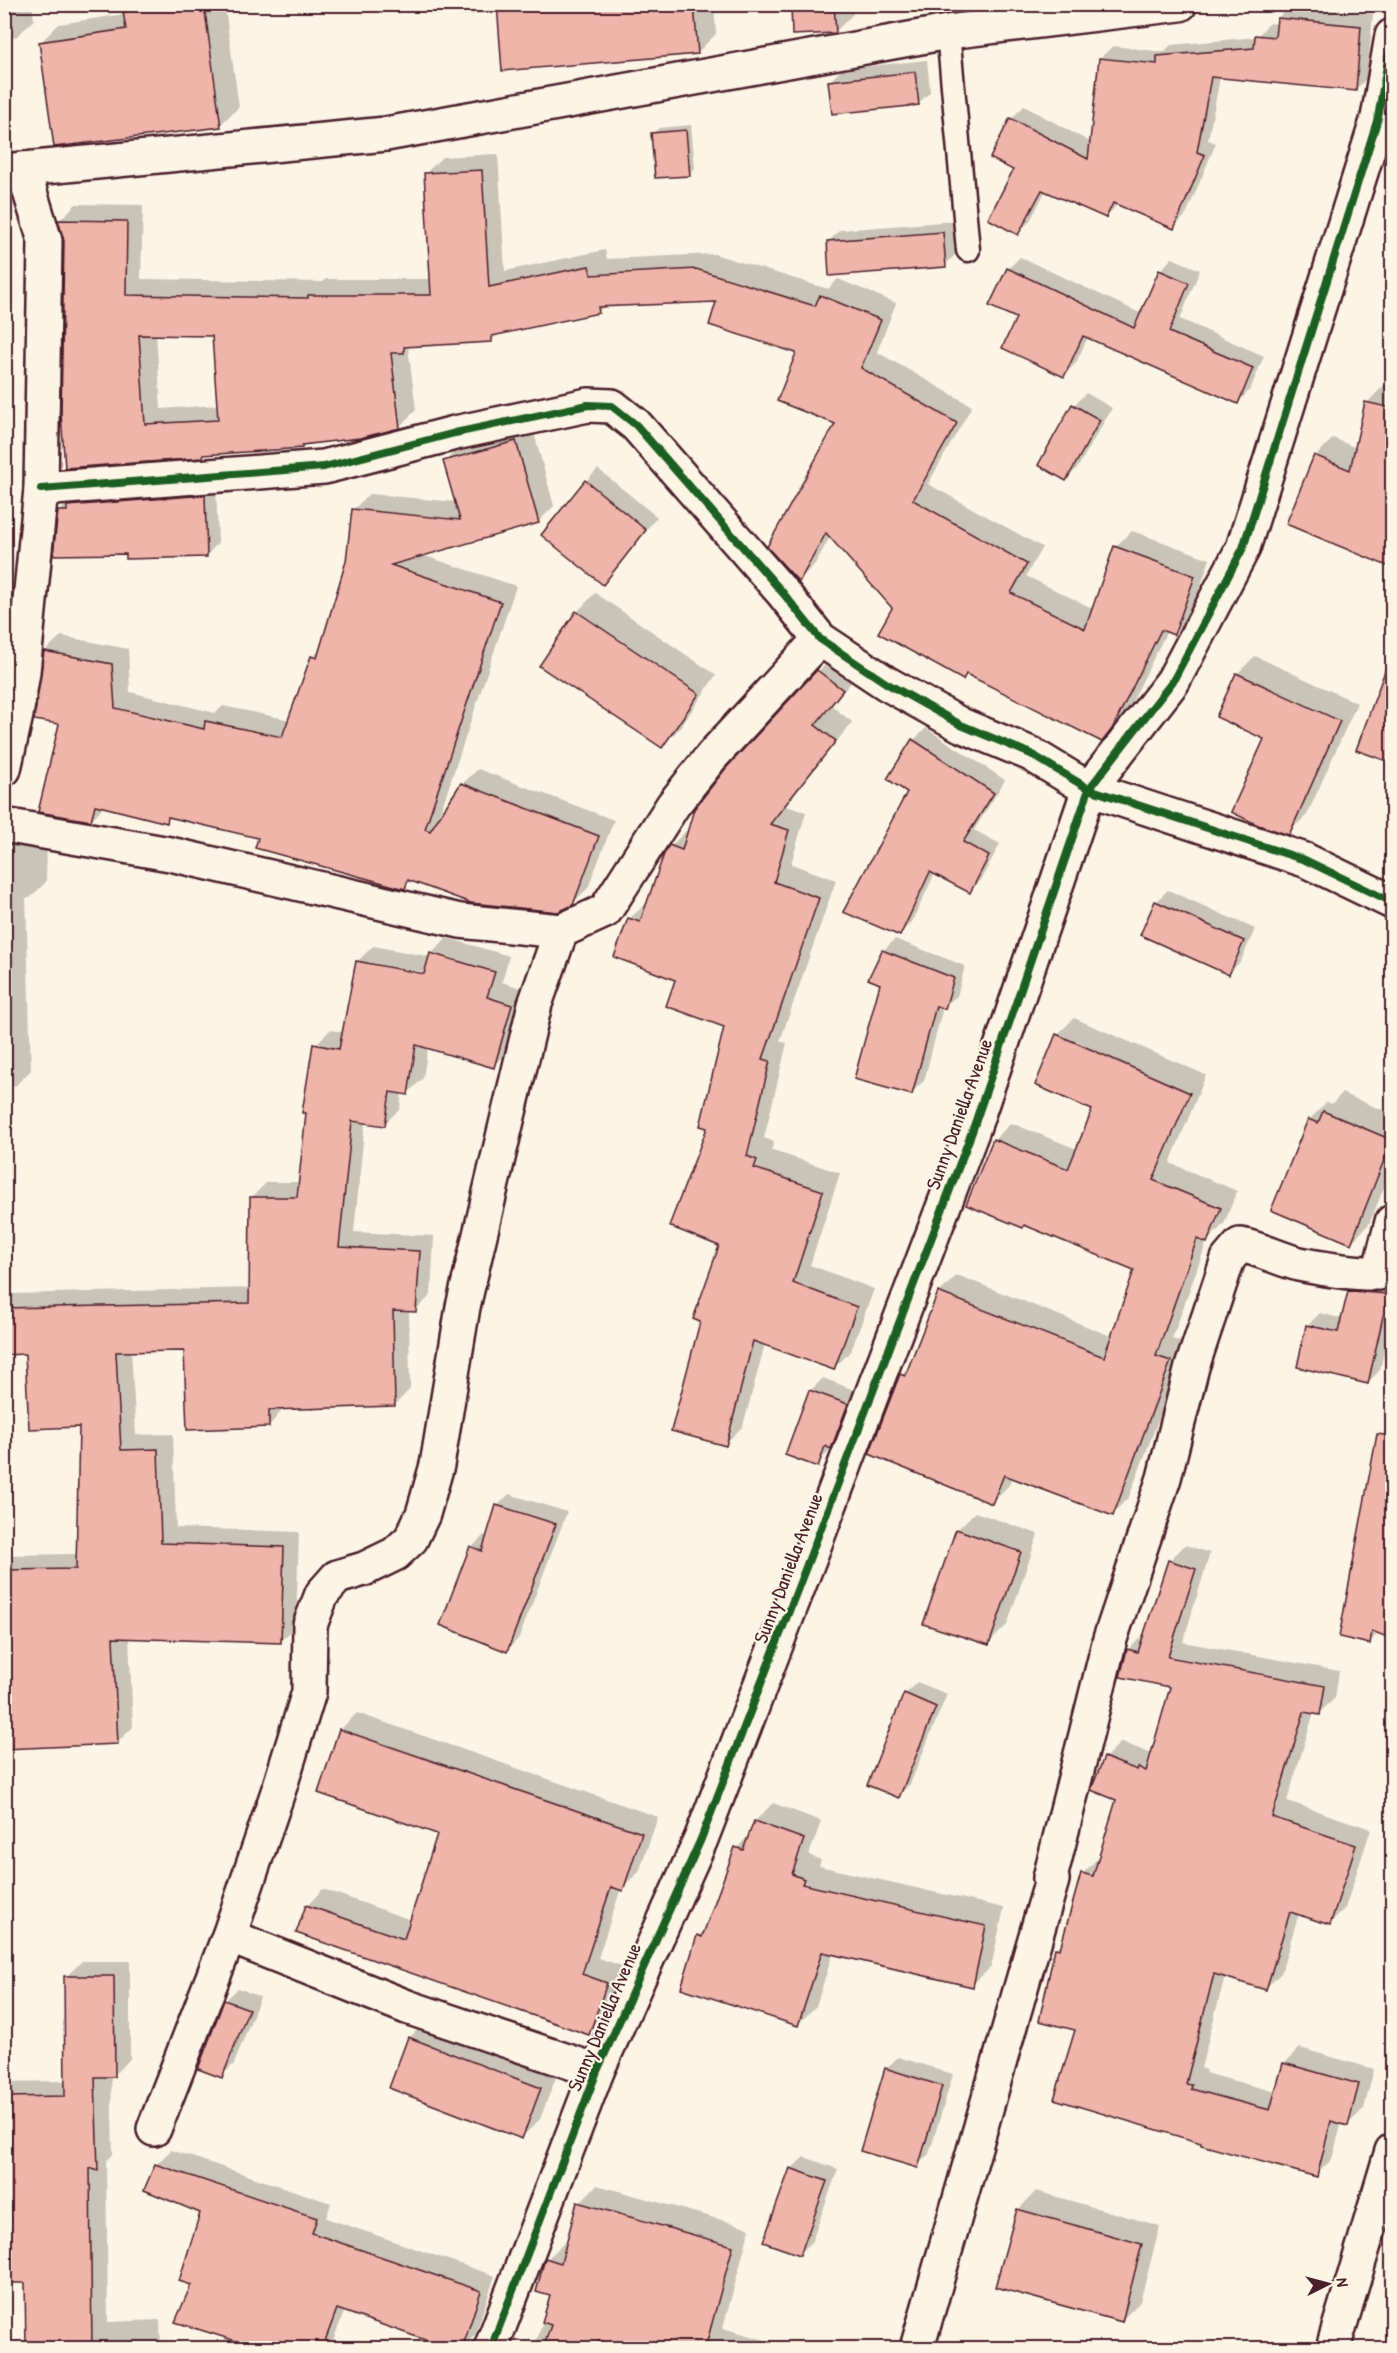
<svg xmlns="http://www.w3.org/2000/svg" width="1397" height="2353" font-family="'Patrick Hand',sans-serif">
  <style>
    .shadow { fill: #0003; fill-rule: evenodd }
    .building { fill: #efb4aa; stroke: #4a1f2b; stroke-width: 1.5; fill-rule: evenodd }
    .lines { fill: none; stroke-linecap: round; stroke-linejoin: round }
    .lane-casing { stroke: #4a1f2b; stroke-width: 27 }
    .street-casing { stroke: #4a1f2b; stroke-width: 38 }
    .lane { stroke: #fcf5e5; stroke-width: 22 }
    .street { stroke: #fcf5e5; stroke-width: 33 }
    .cycleway-casing { stroke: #fcf5e5; stroke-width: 11 }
    .cycleway { stroke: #1b5e20; stroke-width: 8 }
    .labels { text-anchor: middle; stroke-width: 4.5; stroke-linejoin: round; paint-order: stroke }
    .street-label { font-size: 20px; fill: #4a1f2b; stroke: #fcf5e5 }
  </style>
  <rect width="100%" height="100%" fill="#fcf5e5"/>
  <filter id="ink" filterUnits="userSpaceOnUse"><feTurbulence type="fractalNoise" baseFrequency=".0167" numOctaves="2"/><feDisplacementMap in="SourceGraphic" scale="12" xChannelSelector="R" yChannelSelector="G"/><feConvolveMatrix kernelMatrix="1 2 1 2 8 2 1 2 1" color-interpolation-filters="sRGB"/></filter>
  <g filter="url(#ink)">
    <g class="shadow">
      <path d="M 4,4 L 32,4 L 34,20 L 16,37 L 4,38 Z"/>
      <path d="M 133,4 L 254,4 L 225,8 L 239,107 L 220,125 L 40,43 L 59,24 L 125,14 Z"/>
      <path d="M 457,4 L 714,4 L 716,34 L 697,53 L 499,11 L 458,16 Z"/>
      <path d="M 792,4 L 853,4 L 853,14 L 835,32 Z"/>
      <path d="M 1290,6 L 1373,14 L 1367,78 L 1355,90 L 1220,77 L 1208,140 L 1216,143 L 1186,215 L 1174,227 L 1118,204 L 1106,217 L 1046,190 L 1030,221 L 1018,233 L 1015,169 L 992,157 L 1012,118 L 1024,106 L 1092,143 L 1100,58 L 1113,46 L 1164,52 L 1171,45 L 1257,37 L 1269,23 L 1278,24 L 1278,18 Z"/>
      <path d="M 927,60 L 930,92 L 918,104 L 830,81 L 842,69 Z"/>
      <path d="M 691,125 L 695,168 L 689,174 L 653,133 L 659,128 Z"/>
      <path d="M 498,154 L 505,271 L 605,250 L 607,259 L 714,254 L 828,289 L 838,279 L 896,303 L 877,352 L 972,406 L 928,484 L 1042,547 L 1026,576 L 1094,609 L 1115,547 L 1132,531 L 1210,559 L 1190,617 L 1174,633 L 1167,631 L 1128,710 L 1118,723 L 1102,740 L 968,673 L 963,678 L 894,607 L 831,535 L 815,564 L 799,580 L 837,424 L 799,352 L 718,300 L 605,306 L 598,312 L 499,333 L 492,340 L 408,347 L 416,410 L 399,427 L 305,443 L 302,447 L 206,453 L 203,456 L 66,467 L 65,241 L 60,220 L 76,204 L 143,205 L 141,279 L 323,282 L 326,279 L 431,279 L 425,174 L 442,157 ZM 156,333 L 213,334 L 218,405 L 161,409 Z"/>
      <path d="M 955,221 L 957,253 L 945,265 L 828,242 L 840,230 Z"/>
      <path d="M 1020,257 L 1142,314 L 1160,271 L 1172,258 L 1200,270 L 1180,319 L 1264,356 L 1250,390 L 1238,402 L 1088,337 L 1076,363 L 1064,375 L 1018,317 L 1008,269 Z"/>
      <path d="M 1392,261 L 1392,296 L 1385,294 Z"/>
      <path d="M 1384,385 L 1392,387 L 1392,566 L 1288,523 L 1316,456 L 1333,438 L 1356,448 L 1367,403 Z"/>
      <path d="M 1086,393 L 1112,408 L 1078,467 L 1066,480 L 1040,465 L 1074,405 Z"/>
      <path d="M 532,426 L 554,506 L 538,522 L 422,555 L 516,586 L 438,819 L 462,784 L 478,769 L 614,820 L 588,888 L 572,904 L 412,880 L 404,887 L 260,836 L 171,816 L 166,821 L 104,806 L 91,820 L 61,723 L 45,651 L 61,636 L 128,649 L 130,692 L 215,713 L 223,706 L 290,720 L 313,657 L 321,649 L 347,562 L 353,510 L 369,494 L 456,502 L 445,461 L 461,446 Z"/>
      <path d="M 598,469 L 657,517 L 602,583 L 586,481 Z"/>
      <path d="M 216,484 L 218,543 L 206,556 L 127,553 L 59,512 L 71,499 Z"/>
      <path d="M 4,577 L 10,578 L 5,627 L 20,630 L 17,658 L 4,671 Z"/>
      <path d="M 595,593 L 716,675 L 680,728 L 662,746 L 541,665 L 577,612 Z"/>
      <path d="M 836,653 L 860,671 L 832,706 L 852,722 L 786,806 L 806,812 L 791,864 L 836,880 L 780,1041 L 787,1043 L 764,1138 L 774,1142 L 771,1150 L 840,1173 L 810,1265 L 874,1289 L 851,1351 L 833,1369 L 765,1344 L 743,1426 L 725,1444 L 721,1245 L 709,1127 L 726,1026 L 677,979 L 629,919 L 649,901 L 671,846 L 689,828 L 727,769 Z"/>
      <path d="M 1255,656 L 1357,703 L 1307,815 L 1288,833 L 1266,738 L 1237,674 Z"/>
      <path d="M 1392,673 L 1392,761 L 1358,749 L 1381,685 Z"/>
      <path d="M 926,728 L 1005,780 L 974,830 L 1000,844 L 981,879 L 969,892 L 935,873 L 912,922 L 899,934 L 914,740 Z"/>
      <path d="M 4,827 L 47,833 L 46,882 L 30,898 L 26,898 L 31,1070 L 15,1086 L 4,1087 Z"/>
      <path d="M 1168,890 L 1255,929 L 1241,961 L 1229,973 L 1156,902 Z"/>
      <path d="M 447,938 L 509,956 L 502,982 L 527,990 L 509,1051 L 493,1066 L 428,1047 L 423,1078 L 408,1093 L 402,1092 L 400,1109 L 384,1124 L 365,1121 L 354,1232 L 434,1236 L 431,1295 L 416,1310 L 409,1310 L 410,1389 L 395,1405 L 284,1408 L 269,1426 L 186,1349 L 131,1350 L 136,1435 L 173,1434 L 176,1528 L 299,1532 L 296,1626 L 280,1642 L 129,1637 L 133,1727 L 117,1743 L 4,1747 L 4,1555 L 78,1554 L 81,1425 L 26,1353 L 4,1353 L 4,1161 L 9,1161 L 12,1294 L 251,1288 L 251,1198 L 267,1182 L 300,1182 L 315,1045 L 330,1030 L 343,1032 L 357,962 L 373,946 L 431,957 L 432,953 ZM 367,962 L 432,974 L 431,977 L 367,965 Z"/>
      <path d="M 895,939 L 965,966 L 957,996 L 943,1007 L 924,1081 L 911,1093 L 882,983 L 883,951 Z"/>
      <path d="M 1074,1018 L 1206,1075 L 1170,1163 L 1237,1191 L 1224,1224 L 1207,1241 L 1172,1339 L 1187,1344 L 1129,1497 L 1112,1514 L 1012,1476 L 1009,1485 L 992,1502 L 902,1375 L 910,1366 L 940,1292 L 957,1275 L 1111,1336 L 1136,1270 L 994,1140 L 1011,1123 L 1077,1149 L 1094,1109 L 1057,1035 Z"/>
      <path d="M 1342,1093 L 1392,1114 L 1392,1168 L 1369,1224 L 1351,1243 L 1309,1120 L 1327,1102 L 1332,1104 Z"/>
      <path d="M 1361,1279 L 1392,1281 L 1392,1314 L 1380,1370 L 1368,1382 L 1308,1325 L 1320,1313 L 1343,1319 L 1349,1291 Z"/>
      <path d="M 823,1378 L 859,1392 L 843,1435 L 817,1465 L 810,1391 Z"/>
      <path d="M 1384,1472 L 1392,1474 L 1392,1637 L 1379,1632 L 1370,1642 Z"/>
      <path d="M 509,1494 L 567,1512 L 519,1638 L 507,1650 L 472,1547 L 484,1535 L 488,1537 L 497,1506 Z"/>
      <path d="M 975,1512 L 1038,1534 L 1007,1625 L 989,1643 L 957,1530 Z"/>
      <path d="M 1185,1545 L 1210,1553 L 1183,1642 L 1339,1671 L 1335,1698 L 1319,1713 L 1314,1712 L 1287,1801 L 1371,1829 L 1345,1908 L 1329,1924 L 1299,1913 L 1281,1973 L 1265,1989 L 1225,1976 L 1201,2068 L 1206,2070 L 1205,2073 L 1276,2092 L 1284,2064 L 1300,2048 L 1374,2069 L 1364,2109 L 1348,2124 L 1342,2122 L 1332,2159 L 1316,2175 L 1077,2029 L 1057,1948 L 1064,1941 L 1083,1873 L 1098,1858 L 1100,1858 L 1118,1799 L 1105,1758 L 1121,1742 L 1152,1754 L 1171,1685 L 1128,1650 L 1144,1634 L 1169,1561 Z"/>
      <path d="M 917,1682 L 947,1694 L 910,1784 L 898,1796 L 905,1694 Z"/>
      <path d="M 357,1713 L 658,1817 L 639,1872 L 621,1888 L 598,1958 L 622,1966 L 605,2016 L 589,2033 L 307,1906 L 323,1889 L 411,1920 L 439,1833 L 340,1730 Z"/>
      <path d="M 773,1803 L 821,1821 L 809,1855 L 821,1860 L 819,1866 L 1004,1908 L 991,1967 L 972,1985 L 833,1953 L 816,2006 L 798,2024 L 698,1936 L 707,1927 L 737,1848 L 750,1834 L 755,1821 Z"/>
      <path d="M 82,1961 L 130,1961 L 130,2059 L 114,2075 L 111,2075 L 113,2154 L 106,2161 L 108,2322 L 160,2320 L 161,2348 L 28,2348 L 26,2282 L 4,2282 L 4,2082 L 66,2081 L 66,1977 Z"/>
      <path d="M 238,1988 L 260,1997 L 234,2064 L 221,2076 L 200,2068 L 226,2000 Z"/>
      <path d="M 427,2020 L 559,2069 L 540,2119 L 522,2137 L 409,2038 Z"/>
      <path d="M 898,2057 L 953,2074 L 929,2154 L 917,2166 L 886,2069 Z"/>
      <path d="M 171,2150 L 331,2203 L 326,2218 L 495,2276 L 475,2335 L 462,2348 L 345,2310 L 330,2348 L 235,2348 L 238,2340 L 193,2284 L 202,2213 L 156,2165 Z"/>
      <path d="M 804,2157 L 838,2169 L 812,2241 L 800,2254 L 791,2169 Z"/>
      <path d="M 597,2185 L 750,2228 L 723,2328 L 793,2348 L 534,2348 L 552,2295 L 546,2260 L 565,2242 L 568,2243 L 579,2203 Z"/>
      <path d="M 1036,2191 L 1160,2226 L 1140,2302 L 1122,2320 L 1018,2210 Z"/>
    </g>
    <g class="building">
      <path d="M 179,4 L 204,4 L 221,127 L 54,147 L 39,42 L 126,29 L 123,12 Z"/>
      <path d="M 497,4 L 694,4 L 698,54 L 502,71 Z"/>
      <path d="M 791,4 L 834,4 L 836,33 L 792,35 Z"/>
      <path d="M 1277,18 L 1361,26 L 1356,91 L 1211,77 L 1197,152 L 1205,155 L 1174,229 L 1113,203 L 1106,218 L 1042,190 L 1018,235 L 988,219 L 1013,170 L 990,158 L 1010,118 L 1088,159 L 1099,58 L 1157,64 L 1157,56 L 1254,48 L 1255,35 L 1275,37 Z"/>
      <path d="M 915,72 L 919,105 L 832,114 L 828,81 Z"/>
      <path d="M 686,130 L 690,176 L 655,178 L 651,133 Z"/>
      <path d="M 482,170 L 489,287 L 589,266 L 591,275 L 696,269 L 815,306 L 820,295 L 881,320 L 861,368 L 957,423 L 913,500 L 1027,564 L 1011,593 L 1085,629 L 1114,546 L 1195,576 L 1174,635 L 1161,630 L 1112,729 L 1102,742 L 966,674 L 963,680 L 878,633 L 892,608 L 826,533 L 799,582 L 767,547 L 835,424 L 777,401 L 796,353 L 709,325 L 716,302 L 598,307 L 599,313 L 492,336 L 492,342 L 404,347 L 404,353 L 391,353 L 400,428 L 360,438 L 302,445 L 302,448 L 203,455 L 203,458 L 65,468 L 61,414 L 64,241 L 58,220 L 127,221 L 126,295 L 308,298 L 308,295 L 431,295 L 424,173 ZM 139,335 L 212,336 L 218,420 L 145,424 Z"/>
      <path d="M 943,232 L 946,267 L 829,276 L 827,241 Z"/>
      <path d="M 1007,268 L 1134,328 L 1159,270 L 1189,283 L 1169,332 L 1253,368 L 1238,404 L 1083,336 L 1064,377 L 1002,348 L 1016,318 L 989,306 Z"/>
      <path d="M 1365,402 L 1392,408 L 1392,568 L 1286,524 L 1314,455 L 1350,470 Z"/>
      <path d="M 1072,404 L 1100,420 L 1066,481 L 1038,465 Z"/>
      <path d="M 516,441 L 539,523 L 391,565 L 501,602 L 425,829 L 430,831 L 461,783 L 599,836 L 573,905 L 558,912 L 471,903 L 408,880 L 405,889 L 255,848 L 258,838 L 168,817 L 167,823 L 95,805 L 91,821 L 38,812 L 59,724 L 34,720 L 44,651 L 112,664 L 115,708 L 204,729 L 205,721 L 282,737 L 311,656 L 317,658 L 346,561 L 352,509 L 460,520 L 443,461 Z"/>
      <path d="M 585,480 L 646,530 L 603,585 L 541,535 Z"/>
      <path d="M 205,495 L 207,557 L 126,559 L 126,554 L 53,555 L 58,511 L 67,511 L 67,506 Z"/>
      <path d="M 576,611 L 699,694 L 662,748 L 539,666 Z"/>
      <path d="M 1389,660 L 1392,661 L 1392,763 L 1356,750 Z"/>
      <path d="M 817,670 L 843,690 L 815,725 L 836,741 L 770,824 L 789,830 L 774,882 L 819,898 L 763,1059 L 770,1061 L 747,1156 L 757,1160 L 754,1168 L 823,1191 L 793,1283 L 857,1307 L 834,1370 L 753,1341 L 726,1446 L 671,1431 L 700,1322 L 693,1319 L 719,1246 L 669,1226 L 707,1128 L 700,1126 L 724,1027 L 666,1006 L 675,980 L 614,957 L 628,918 L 640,922 L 664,854 L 669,845 L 682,850 L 694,809 L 726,768 Z"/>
      <path d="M 1236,673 L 1340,721 L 1289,835 L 1258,825 L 1231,812 L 1264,739 L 1216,717 Z"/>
      <path d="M 912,739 L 994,793 L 963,842 L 989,856 L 970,893 L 930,872 L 900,936 L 843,912 L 907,792 L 887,779 Z"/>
      <path d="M 1155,901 L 1244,941 L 1229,975 L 1140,935 Z"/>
      <path d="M 882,950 L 954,978 L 945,1009 L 936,1006 L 912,1095 L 854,1079 L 880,984 L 868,979 Z"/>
      <path d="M 430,953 L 495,972 L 487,997 L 512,1005 L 494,1068 L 416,1045 L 408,1095 L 390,1092 L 385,1126 L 352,1121 L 339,1247 L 420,1251 L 416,1312 L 393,1311 L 395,1406 L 269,1410 L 269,1427 L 187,1430 L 184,1351 L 116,1352 L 121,1450 L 158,1449 L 161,1543 L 284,1547 L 281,1643 L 113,1638 L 118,1744 L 4,1749 L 4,1570 L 76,1569 L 79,1427 L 29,1429 L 25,1354 L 4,1355 L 4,1308 L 249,1303 L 250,1197 L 297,1197 L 306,1113 L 302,1113 L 313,1044 L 339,1049 L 356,961 L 424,974 Z"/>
      <path d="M 1056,1034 L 1190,1093 L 1153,1180 L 1221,1208 L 1207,1243 L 1197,1239 L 1156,1356 L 1171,1361 L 1113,1516 L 1004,1475 L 992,1504 L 869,1454 L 900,1374 L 905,1376 L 938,1292 L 1104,1357 L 1134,1270 L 1024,1225 L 1023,1228 L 966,1205 L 993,1139 L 1068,1169 L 1092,1110 L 1035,1085 Z"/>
      <path d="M 1323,1111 L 1392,1140 L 1351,1244 L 1271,1210 L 1308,1119 L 1318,1123 Z"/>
      <path d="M 1348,1291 L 1388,1294 L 1368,1384 L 1297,1367 L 1306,1325 L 1338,1332 Z"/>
      <path d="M 809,1390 L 848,1404 L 831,1449 L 825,1446 L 818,1467 L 785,1455 Z"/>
      <path d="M 1377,1434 L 1392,1436 L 1392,1639 L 1372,1631 L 1370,1644 L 1339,1637 Z"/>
      <path d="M 496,1505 L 556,1524 L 507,1652 L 440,1625 L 470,1546 L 482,1551 Z"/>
      <path d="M 956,1529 L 1021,1552 L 989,1645 L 923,1624 Z"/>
      <path d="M 1168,1560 L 1196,1569 L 1168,1657 L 1325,1686 L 1320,1715 L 1304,1712 L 1272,1817 L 1356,1845 L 1330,1925 L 1290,1912 L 1266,1990 L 1214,1974 L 1186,2084 L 1192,2085 L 1191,2089 L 1270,2110 L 1283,2063 L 1359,2084 L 1348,2126 L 1331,2121 L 1317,2177 L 1201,2145 L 1201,2143 L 1054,2099 L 1075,2030 L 1039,2021 L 1055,1948 L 1060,1949 L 1081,1873 L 1093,1876 L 1116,1800 L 1091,1790 L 1104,1757 L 1137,1770 L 1138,1767 L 1146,1771 L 1170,1687 L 1120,1677 L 1127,1649 L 1138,1652 Z"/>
      <path d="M 904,1693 L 936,1707 L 899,1798 L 867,1785 Z"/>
      <path d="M 339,1729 L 642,1833 L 623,1891 L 611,1887 L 582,1974 L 607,1983 L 589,2035 L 296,1933 L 306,1905 L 404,1939 L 437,1834 L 318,1793 Z"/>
      <path d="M 754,1821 L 804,1839 L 792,1874 L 804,1879 L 802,1884 L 986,1926 L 973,1987 L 822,1952 L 798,2026 L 681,1988 L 697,1935 L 702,1937 L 735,1847 L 743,1850 Z"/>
      <path d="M 64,1976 L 114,1976 L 115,2077 L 95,2077 L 98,2171 L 90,2168 L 92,2349 L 26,2349 L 25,2283 L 4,2283 L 4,2097 L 65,2096 Z"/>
      <path d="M 224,2000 L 249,2009 L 222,2078 L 198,2069 Z"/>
      <path d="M 408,2037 L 541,2088 L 522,2139 L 389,2088 Z"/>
      <path d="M 885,2068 L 942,2086 L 918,2168 L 860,2151 Z"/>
      <path d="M 155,2164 L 317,2218 L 312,2233 L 481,2291 L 462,2349 L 451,2349 L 337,2309 L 322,2349 L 234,2349 L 236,2341 L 175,2322 L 191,2285 L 179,2281 L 200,2213 L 144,2190 Z"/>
      <path d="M 790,2168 L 827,2181 L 800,2255 L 763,2242 Z"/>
      <path d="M 577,2202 L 733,2246 L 705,2349 L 623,2349 L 599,2340 L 596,2349 L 543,2349 L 551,2325 L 542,2322 L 550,2296 L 536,2292 L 545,2258 L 561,2263 Z"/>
      <path d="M 1017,2209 L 1142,2244 L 1122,2322 L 995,2287 Z"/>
    </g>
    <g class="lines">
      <g class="lane-casing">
        <path id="lane" d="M 948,32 L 968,250"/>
      </g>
      <g class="street-casing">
        <g id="street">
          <path d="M 4,171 L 386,134 L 948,32 L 1180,4"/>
          <path d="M 41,489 L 324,467 L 455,433 L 588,405 L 612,406 L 636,425 L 783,593 L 820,639 L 886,683 L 961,725 L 1031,754 L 1089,789 L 1305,860 L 1392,902"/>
          <path d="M 4,769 L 16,715 L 23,672 L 41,489 L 45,241 L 23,169"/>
          <path d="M 4,825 L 170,854 L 460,921 L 561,931 L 605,911 L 673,805 L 712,756 L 820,639"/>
          <path d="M 229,1936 L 407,2007 L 597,2071"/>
          <path d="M 154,2129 L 229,1936 L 280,1786 L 309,1692 L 310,1625 L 322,1594 L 337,1577 L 364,1569 L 395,1554 L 411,1539 L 423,1514 L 437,1465 L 463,1307 L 499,1154 L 535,1004 L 561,931"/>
          <path d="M 491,2348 L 597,2071 L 701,1839 L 811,1554 L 973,1129 L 1089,789 L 1173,681 L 1243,548 L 1378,118 L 1392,36"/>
          <path d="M 917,2348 L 1052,1880 L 1050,1878 L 1110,1639 L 1164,1478 L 1192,1367 L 1228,1259 L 1240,1245 C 1261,1249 1279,1259 1299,1264 C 1324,1269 1354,1274 1379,1273 L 1392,1222"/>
          <path d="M 1333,2348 L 1392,2151"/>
        </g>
      </g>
      <use href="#lane" class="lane"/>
      <use href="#street" class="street"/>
      <g class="cycleway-casing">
        <g id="cycleway">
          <path d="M 41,489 L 324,467 L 455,433 L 588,405 L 612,406 L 636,425 L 783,593 L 820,639 L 886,683 L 961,725 L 1031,754 L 1089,789 L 1305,860 L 1392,902"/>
          <path d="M 491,2348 L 597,2071 L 701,1839 L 811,1554 L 973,1129 L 1089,789 L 1173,681 L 1243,548 L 1378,118 L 1392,36"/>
        </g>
      </g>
      <use href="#cycleway" class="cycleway"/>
    </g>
  </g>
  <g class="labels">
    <g class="street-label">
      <text transform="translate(959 1114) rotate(-70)" y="7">Sunny Daniella Avenue</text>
      <text transform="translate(788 1568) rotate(-69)" y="7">Sunny Daniella Avenue</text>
      <text transform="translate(604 2017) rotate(-67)" y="7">Sunny Daniella Avenue</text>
    </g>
  </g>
  <rect width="1397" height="2353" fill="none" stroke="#fcf5e5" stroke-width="24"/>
  <rect x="12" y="12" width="1373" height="2329" fill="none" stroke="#4a1f2b" stroke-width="2" filter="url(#ink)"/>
  <g transform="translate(1328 2284) rotate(84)" stroke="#fcf5e5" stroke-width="4.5" paint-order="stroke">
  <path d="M0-4.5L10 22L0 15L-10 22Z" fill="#4a1f2b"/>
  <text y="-9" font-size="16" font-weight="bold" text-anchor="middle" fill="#4a1f2b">N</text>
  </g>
</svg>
